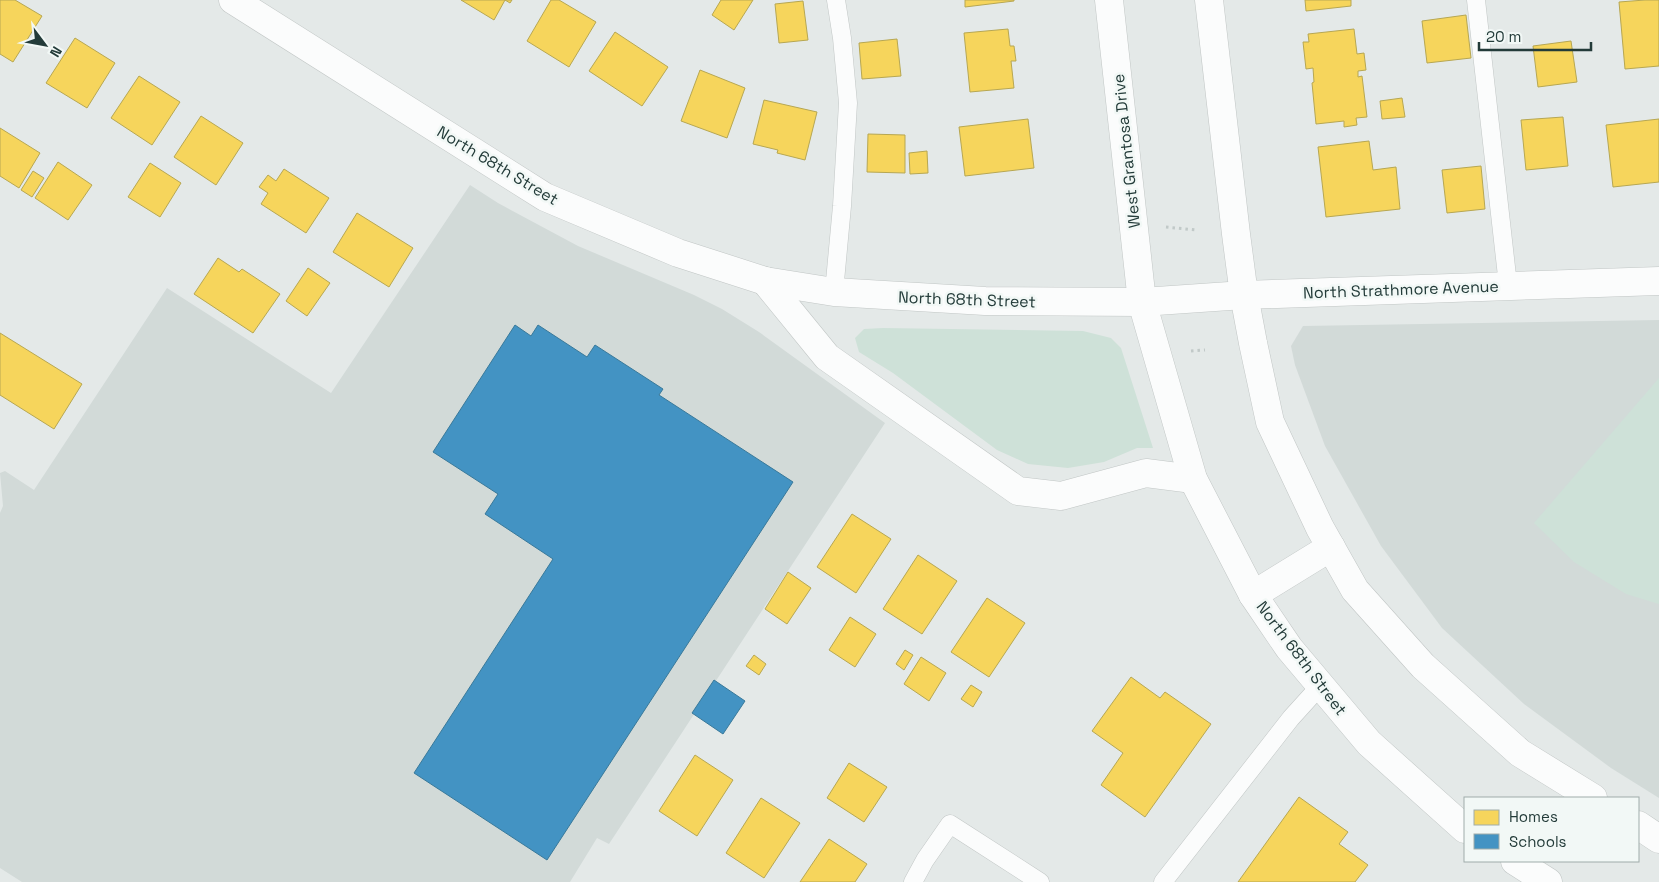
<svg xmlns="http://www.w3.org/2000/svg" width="1659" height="882" font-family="'Space Grotesk',sans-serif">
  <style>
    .built { fill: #d2dad8 }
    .green { fill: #cee1d8 }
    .homes { fill: #f6d55c; stroke: #b7a752 }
    .schools { fill: #4393c3; stroke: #39799a }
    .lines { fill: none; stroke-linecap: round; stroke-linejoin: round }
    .service-casing { stroke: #c1c6c5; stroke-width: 19 }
    .minor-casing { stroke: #c1c6c5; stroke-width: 29 }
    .tertiary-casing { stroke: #c1c6c5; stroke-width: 29 }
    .path { stroke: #c1c9c8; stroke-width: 3; stroke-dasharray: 2.5 4; stroke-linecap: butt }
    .service { stroke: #fbfcfc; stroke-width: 18 }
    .minor { stroke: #fbfcfc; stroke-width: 28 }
    .tertiary { stroke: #fbfcfc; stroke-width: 28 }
    .labels { text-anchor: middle; stroke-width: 5; stroke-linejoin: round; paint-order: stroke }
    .street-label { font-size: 16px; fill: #233b39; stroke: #f2f8f6 }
  </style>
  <rect width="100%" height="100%" fill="#e4e9e8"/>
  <g class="built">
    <path d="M 470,185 L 498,203 L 578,246 L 694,295 L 722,309 L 759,332 L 885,423 L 609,844 L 597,838 L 570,882 L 22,882 L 0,868 L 0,513 L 3,506 L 0,473 L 5,471 L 34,490 L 167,288 L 331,393 Z"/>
    <path d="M 1659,320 L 1659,798 L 1611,768 L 1524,704 L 1442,628 L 1381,546 L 1325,446 L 1295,365 L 1291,346 L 1303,326 Z"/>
  </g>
  <g class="green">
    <path d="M 883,328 L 1083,331 L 1111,338 L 1121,348 L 1153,448 L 1137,448 L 1104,462 L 1068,468 L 1028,464 L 997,450 L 893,373 L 859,352 L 855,338 L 864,329 Z"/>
    <path d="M 1659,378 L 1659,604 L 1626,594 L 1574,562 L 1534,523 Z"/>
  </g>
  <g class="homes">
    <path d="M 0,0 L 15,0 L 42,16 L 13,62 L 0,54 Z"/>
    <path d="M 461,0 L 512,0 L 510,3 L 505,0 L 494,20 Z"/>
    <path d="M 551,0 L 559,0 L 596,22 L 569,67 L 527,41 Z"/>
    <path d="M 721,0 L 753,0 L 734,30 L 712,15 Z"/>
    <path d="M 965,0 L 1014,0 L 1014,1 L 965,7 Z"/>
    <path d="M 1305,0 L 1351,0 L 1351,6 L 1306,11 Z"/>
    <path d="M 1645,0 L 1659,0 L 1659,66 L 1625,69 L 1619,2 Z"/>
    <path d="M 803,1 L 808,40 L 779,43 L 775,4 Z"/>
    <path d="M 1466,15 L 1471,58 L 1427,63 L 1422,21 Z"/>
    <path d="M 1008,29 L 1010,46 L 1014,46 L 1016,61 L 1011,61 L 1014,88 L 970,92 L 964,33 Z"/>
    <path d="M 1354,29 L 1357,54 L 1364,53 L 1366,70 L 1358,71 L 1358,77 L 1362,76 L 1367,117 L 1356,118 L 1357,125 L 1344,127 L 1344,121 L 1316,124 L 1312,83 L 1314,82 L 1313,68 L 1306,69 L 1303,42 L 1309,42 L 1308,34 Z"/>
    <path d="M 615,32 L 668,67 L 642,106 L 589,71 Z"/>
    <path d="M 75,38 L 115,63 L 87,108 L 46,83 Z"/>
    <path d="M 897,39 L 901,76 L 862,79 L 859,43 Z"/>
    <path d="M 1571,41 L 1577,82 L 1538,87 L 1533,46 Z"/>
    <path d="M 700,70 L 745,88 L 727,138 L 681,121 Z"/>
    <path d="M 139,76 L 180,102 L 152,145 L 111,118 Z"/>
    <path d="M 1402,98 L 1405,117 L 1382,119 L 1380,101 Z"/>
    <path d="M 764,100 L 817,112 L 805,160 L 777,153 L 778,150 L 753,144 Z"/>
    <path d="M 201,116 L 243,143 L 216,185 L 174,157 Z"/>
    <path d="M 1563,117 L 1568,166 L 1526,170 L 1521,120 Z"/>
    <path d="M 1028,119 L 1034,168 L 965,176 L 959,127 Z"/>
    <path d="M 1659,119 L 1659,182 L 1613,187 L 1606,125 Z"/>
    <path d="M 0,128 L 40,153 L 19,188 L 0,176 Z"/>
    <path d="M 868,134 L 905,135 L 905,173 L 867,172 Z"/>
    <path d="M 1369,141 L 1373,170 L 1396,167 L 1400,209 L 1326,217 L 1318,147 Z"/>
    <path d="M 927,151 L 928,173 L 910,174 L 909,153 Z"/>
    <path d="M 58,162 L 92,185 L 68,220 L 35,198 Z"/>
    <path d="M 150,163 L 181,183 L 160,217 L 128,197 Z"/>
    <path d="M 1481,166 L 1485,209 L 1447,213 L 1442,170 Z"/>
    <path d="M 284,169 L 329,198 L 306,233 L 261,204 L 268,193 L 259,187 L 268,175 L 276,181 Z"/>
    <path d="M 33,171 L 44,178 L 32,197 L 21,190 Z"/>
    <path d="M 357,213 L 413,248 L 389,287 L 333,252 Z"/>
    <path d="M 218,258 L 239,272 L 242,269 L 280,294 L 253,333 L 194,294 Z"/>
    <path d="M 308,268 L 330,283 L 307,316 L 286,301 Z"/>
    <path d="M 0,333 L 82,384 L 54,429 L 0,395 Z"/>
    <path d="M 852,514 L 891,539 L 856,593 L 817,567 Z"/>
    <path d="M 918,555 L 957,581 L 922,634 L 883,609 Z"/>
    <path d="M 788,572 L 811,588 L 787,624 L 765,609 Z"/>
    <path d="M 987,598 L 1025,623 L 989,677 L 951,652 Z"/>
    <path d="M 850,617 L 876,634 L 855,667 L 829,650 Z"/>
    <path d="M 905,650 L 913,655 L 904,670 L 896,664 Z"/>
    <path d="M 754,655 L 766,664 L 759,675 L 746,666 Z"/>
    <path d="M 921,657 L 946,673 L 929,701 L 904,684 Z"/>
    <path d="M 1131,677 L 1160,698 L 1165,692 L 1211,724 L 1145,817 L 1101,785 L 1123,753 L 1092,731 Z"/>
    <path d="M 971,685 L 982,692 L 973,707 L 961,699 Z"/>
    <path d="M 695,755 L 733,780 L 697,836 L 659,811 Z"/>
    <path d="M 849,763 L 887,787 L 864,822 L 827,798 Z"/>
    <path d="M 1299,797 L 1348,832 L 1339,844 L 1368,865 L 1355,882 L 1238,882 Z"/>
    <path d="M 761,798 L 800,823 L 764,878 L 726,853 Z"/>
    <path d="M 829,839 L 867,864 L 855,882 L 800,882 Z"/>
  </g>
  <g class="schools">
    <path d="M 515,325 L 531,336 L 538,325 L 587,357 L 595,345 L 663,389 L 659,395 L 793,482 L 547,860 L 414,773 L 553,559 L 485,514 L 498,494 L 433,452 Z"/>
    <path d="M 714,680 L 745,701 L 723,734 L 692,713 Z"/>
  </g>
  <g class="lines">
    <g class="service-casing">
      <g id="service">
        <path d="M 1476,0 L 1508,285"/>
        <path d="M 834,292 L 842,206 L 848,103 L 842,38 L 836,0"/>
        <path d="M 913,882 L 925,860 L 950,824 L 1040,882"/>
        <path d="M 1163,882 L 1291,718 L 1320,686"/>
      </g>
    </g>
    <g class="minor-casing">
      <path id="minor" d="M 1244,295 L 1659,281"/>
    </g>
    <g class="tertiary-casing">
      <g id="tertiary">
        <path d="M 233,0 L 545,197 L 678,253 L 765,281 L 834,292 L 985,301 L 1142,302 L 1244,295"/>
        <path d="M 1109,0 L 1142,302 L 1193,479 L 1253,595 L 1289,648 L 1369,743 L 1465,829"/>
        <path d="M 1209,0 L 1236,234 L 1244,295 L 1253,343 L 1270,422 L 1320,528 L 1355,590 L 1423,666 L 1520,753 L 1593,798"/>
        <path d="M 765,281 L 827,357 L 1018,491 L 1061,496 L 1146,473 L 1193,479"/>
        <path d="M 1253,595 L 1331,547"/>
        <path d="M 1638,825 L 1659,839"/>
        <path d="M 1515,861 L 1548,882"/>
      </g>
    </g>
    <g class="path">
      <path d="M 1166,227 L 1196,230"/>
      <path d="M 1191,351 L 1205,350"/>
    </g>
    <use href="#service" class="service"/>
    <use href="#minor" class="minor"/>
    <use href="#tertiary" class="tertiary"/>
  </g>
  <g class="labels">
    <g class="street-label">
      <text transform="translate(1126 151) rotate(-96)" y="6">West Grantosa Drive</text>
      <text transform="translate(498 165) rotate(31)" y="6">North 68th Street</text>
      <text transform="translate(1401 289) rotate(-2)" y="6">North Strathmore Avenue</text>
      <text transform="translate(967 299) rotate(2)" y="6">North 68th Street</text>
      <text transform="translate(1302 658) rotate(53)" y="6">North 68th Street</text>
    </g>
  </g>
  <rect x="1464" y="797" width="175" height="65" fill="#f2f8f6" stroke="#9facaa"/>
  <rect x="1474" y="810" width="25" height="15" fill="#f6d55c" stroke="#9facaa"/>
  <text x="1509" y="822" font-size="15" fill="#233b39">Homes</text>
  <rect x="1474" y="834" width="25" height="15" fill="#4393c3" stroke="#9facaa"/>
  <text x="1509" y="847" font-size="15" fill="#233b39">Schools</text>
  <g transform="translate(45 45) rotate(122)" stroke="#f2f8f6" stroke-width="4" paint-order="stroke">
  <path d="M0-4L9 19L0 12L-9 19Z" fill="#233b39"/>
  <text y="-8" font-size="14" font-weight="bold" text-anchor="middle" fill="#233b39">N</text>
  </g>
  <path d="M1479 42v8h112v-8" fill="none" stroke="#233b39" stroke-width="2.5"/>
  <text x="1486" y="42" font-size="15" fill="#233b39" stroke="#f2f8f6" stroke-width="4" paint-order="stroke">20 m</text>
</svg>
